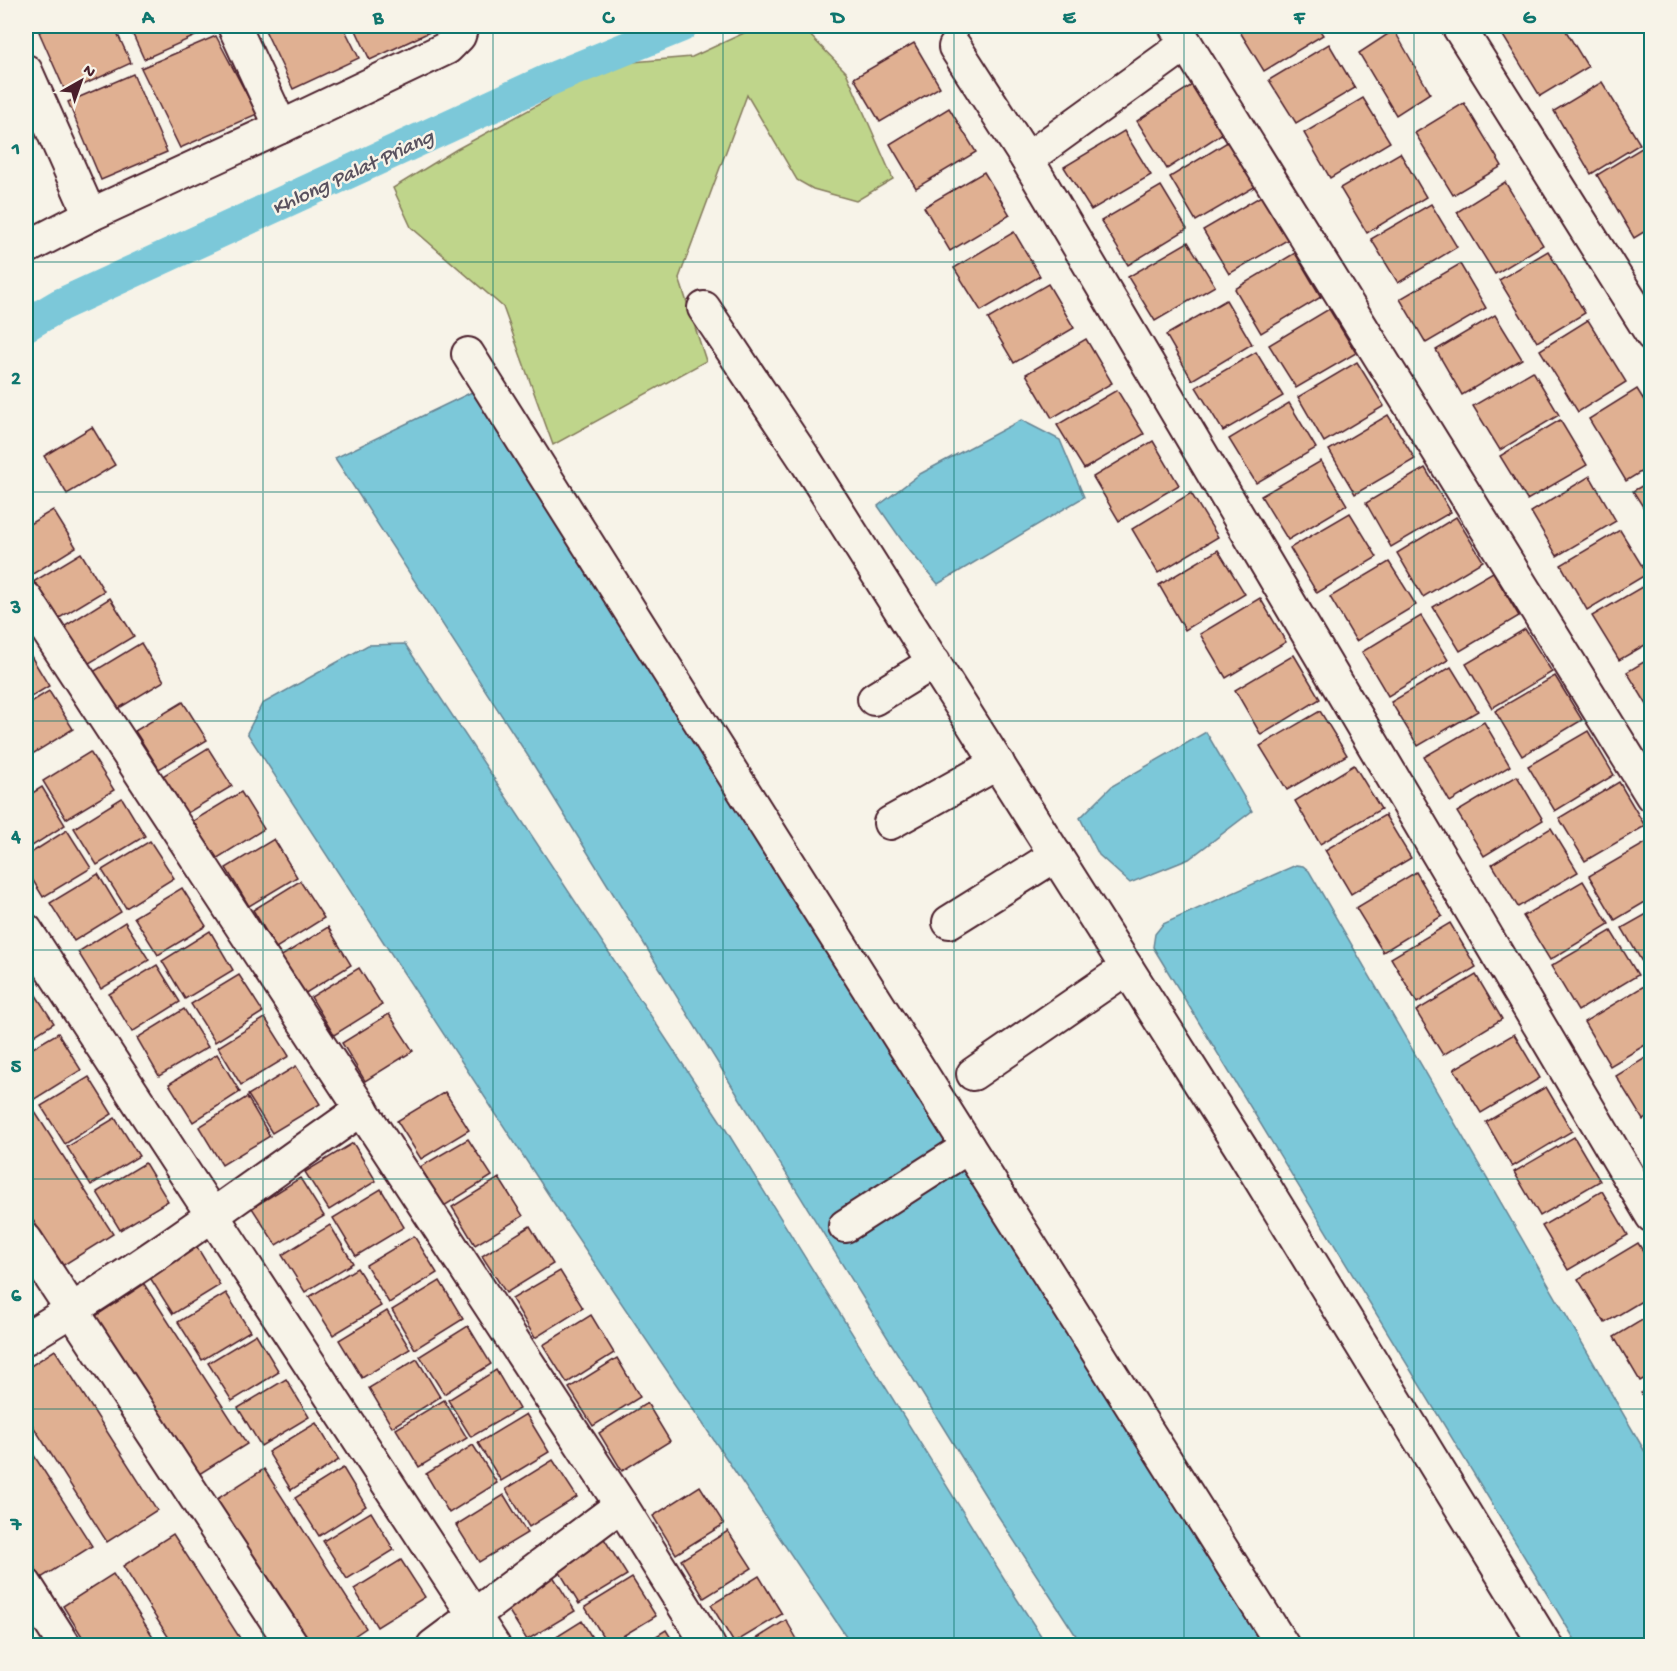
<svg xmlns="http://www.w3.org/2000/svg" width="1677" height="1671" font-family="'Gochi Hand',sans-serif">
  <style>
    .green { fill: #bfd58b; stroke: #847a5b; stroke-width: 1.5 }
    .water { fill: #7bc8d9; stroke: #678493; stroke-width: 1.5 }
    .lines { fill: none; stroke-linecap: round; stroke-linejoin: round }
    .canal { stroke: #7bc8d9; stroke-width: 33 }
    .building { fill: #e0b092; stroke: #4a1f2b; stroke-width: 1.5 }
    .minor-casing { stroke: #4a1f2b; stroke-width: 36 }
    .minor { stroke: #f7f3e8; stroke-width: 32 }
    .grid { fill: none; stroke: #0f766e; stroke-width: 1.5; stroke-opacity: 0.55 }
    .labels { text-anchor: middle; stroke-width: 5; stroke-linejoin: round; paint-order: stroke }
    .water-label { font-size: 21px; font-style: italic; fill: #59525f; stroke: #f7f3e8 }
    .neatline { fill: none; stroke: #0f766e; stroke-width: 2 }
    .grid-label { font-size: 20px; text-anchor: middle; font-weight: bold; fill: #0f766e }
  </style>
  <rect width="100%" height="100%" fill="#f7f3e8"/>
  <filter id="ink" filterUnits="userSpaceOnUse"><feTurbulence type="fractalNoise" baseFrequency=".0167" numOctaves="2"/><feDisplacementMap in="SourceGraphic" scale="12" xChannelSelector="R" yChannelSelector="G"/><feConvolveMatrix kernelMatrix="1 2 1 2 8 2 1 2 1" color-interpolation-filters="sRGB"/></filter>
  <g filter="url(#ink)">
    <path class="green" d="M 759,26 L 801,26 L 846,72 L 893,179 L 856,201 L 813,189 L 797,180 L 747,95 L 679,278 L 706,361 L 553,445 L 503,307 L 411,227 L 393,188 L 457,149 L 547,100 L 584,66 L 692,57 Z"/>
    <g class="water">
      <path d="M 472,392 L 754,827 L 1264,1645 L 1082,1645 L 993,1508 L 528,756 L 335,458 Z"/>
      <path d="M 1021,420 L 1060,440 L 1084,497 L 938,584 L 905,545 L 878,506 L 920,474 Z"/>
      <path d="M 405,644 L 721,1122 L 1015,1596 L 1047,1645 L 852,1645 L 554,1203 L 247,733 L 262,704 L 368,645 Z"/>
      <path d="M 1206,732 L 1252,811 L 1189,859 L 1130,883 L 1099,855 L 1080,818 L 1112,786 Z"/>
      <path d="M 1296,865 L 1303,866 L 1309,871 L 1651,1462 L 1651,1645 L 1578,1645 L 1153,947 L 1155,934 L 1163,924 Z"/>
    </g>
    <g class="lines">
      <path class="canal" d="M 26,325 L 60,305 L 551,79 L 681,26"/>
    </g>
    <g class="building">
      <path d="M 53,26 L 114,26 L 131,63 L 66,93 L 39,32 Z"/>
      <path d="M 129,26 L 207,26 L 209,30 L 144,59 Z"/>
      <path d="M 263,26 L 343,26 L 359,58 L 293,89 Z"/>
      <path d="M 354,26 L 435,26 L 436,29 L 370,60 Z"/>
      <path d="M 1239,26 L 1317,26 L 1323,35 L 1264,71 L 1237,27 Z"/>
      <path d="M 1516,26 L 1563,26 L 1588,67 L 1540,96 L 1502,34 Z"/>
      <path d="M 1394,30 L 1430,93 L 1396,115 L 1359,53 Z"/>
      <path d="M 216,36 L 257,114 L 180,148 L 141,68 Z"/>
      <path d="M 914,43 L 940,87 L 880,122 L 854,78 Z"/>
      <path d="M 1329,44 L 1355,88 L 1296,123 L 1269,80 Z"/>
      <path d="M 133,74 L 167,152 L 101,180 L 68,102 Z"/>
      <path d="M 1602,82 L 1640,144 L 1591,174 L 1554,111 Z"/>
      <path d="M 1192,85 L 1223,133 L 1167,169 L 1137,121 Z"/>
      <path d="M 1363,98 L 1390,142 L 1330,178 L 1304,133 Z"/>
      <path d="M 1464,103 L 1502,166 L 1453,195 L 1415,133 Z"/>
      <path d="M 949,108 L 976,152 L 916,188 L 890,144 Z"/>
      <path d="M 1124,131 L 1151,175 L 1091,210 L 1064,167 Z"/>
      <path d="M 1229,141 L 1256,186 L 1196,221 L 1170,177 Z"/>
      <path d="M 1645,146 L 1652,157 L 1652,227 L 1634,238 L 1597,175 Z"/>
      <path d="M 1400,153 L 1426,197 L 1367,233 L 1340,188 Z"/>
      <path d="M 984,172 L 1010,215 L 950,251 L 924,207 Z"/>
      <path d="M 1505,182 L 1543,245 L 1495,274 L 1457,212 Z"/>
      <path d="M 1161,186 L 1187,229 L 1128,265 L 1101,221 Z"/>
      <path d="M 1263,195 L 1289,239 L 1229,274 L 1203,230 Z"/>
      <path d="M 1431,204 L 1457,247 L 1398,283 L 1371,239 Z"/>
      <path d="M 1014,232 L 1040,276 L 981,311 L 954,268 Z"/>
      <path d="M 1188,242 L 1215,286 L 1155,321 L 1128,277 Z"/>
      <path d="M 1548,251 L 1585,313 L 1537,342 L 1499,280 Z"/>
      <path d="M 1295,253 L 1321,297 L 1261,333 L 1235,289 Z"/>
      <path d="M 1460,264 L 1486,308 L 1426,343 L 1400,299 Z"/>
      <path d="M 1048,284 L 1074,328 L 1014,363 L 988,319 Z"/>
      <path d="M 1226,300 L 1252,344 L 1192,380 L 1166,335 Z"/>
      <path d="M 1329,309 L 1356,353 L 1296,388 L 1269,345 Z"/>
      <path d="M 1495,315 L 1522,359 L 1462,395 L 1436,350 Z"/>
      <path d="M 1588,320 L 1626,382 L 1578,412 L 1540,350 Z"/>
      <path d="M 1086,339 L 1112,383 L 1052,418 L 1026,374 Z"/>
      <path d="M 1256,352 L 1283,396 L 1223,431 L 1196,387 Z"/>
      <path d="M 1357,362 L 1384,406 L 1324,442 L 1298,397 Z"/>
      <path d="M 1533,371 L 1559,415 L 1500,450 L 1473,406 Z"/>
      <path d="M 1637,389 L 1652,413 L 1652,465 L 1626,481 L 1589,419 Z"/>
      <path d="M 1117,390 L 1144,434 L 1084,469 L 1057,425 Z"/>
      <path d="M 1289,403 L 1316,448 L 1256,483 L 1229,439 Z"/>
      <path d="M 1388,415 L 1415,459 L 1355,494 L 1329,450 Z"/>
      <path d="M 1560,420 L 1587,465 L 1527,500 L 1500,456 Z"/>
      <path d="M 92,427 L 115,465 L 67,494 L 44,456 Z"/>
      <path d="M 1153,441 L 1179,485 L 1119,521 L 1093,477 Z"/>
      <path d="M 1321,461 L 1347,505 L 1288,540 L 1261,496 Z"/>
      <path d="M 1425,468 L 1451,512 L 1391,547 L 1366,503 Z"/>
      <path d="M 1590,476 L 1616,521 L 1557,556 L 1531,512 Z"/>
      <path d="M 1652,480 L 1652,521 L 1633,491 Z"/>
      <path d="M 1191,493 L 1218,537 L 1158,573 L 1132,529 Z"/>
      <path d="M 53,510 L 76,547 L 28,577 L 26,573 L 26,526 Z"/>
      <path d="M 1350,513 L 1377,557 L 1317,593 L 1290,548 Z"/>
      <path d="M 1456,517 L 1483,561 L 1423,597 L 1397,553 Z"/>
      <path d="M 1620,530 L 1647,574 L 1587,610 L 1561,565 Z"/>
      <path d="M 1218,550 L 1245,594 L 1185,630 L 1159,585 Z"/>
      <path d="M 81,553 L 104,591 L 56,620 L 33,582 Z"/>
      <path d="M 1389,562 L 1416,605 L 1356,641 L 1330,597 Z"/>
      <path d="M 1493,572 L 1519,616 L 1460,651 L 1433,607 Z"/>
      <path d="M 1652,581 L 1652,641 L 1619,660 L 1592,616 Z"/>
      <path d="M 110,598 L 134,636 L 86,665 L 62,628 Z"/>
      <path d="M 1260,598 L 1286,642 L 1226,678 L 1200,634 Z"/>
      <path d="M 1421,616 L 1448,660 L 1388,696 L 1362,652 Z"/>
      <path d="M 1525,629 L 1552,672 L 1492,708 L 1466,664 Z"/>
      <path d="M 141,643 L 164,681 L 116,710 L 93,672 Z"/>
      <path d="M 26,648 L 49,686 L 26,700 Z"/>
      <path d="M 1294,655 L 1320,699 L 1261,735 L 1235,690 Z"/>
      <path d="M 1652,657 L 1652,713 L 1627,672 Z"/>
      <path d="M 1451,667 L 1478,711 L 1418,746 L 1391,702 Z"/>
      <path d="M 1555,676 L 1582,720 L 1522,756 L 1495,711 Z"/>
      <path d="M 49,691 L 73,729 L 26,758 L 26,705 Z"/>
      <path d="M 183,702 L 207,740 L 159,769 L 135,731 Z"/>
      <path d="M 1320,711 L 1347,755 L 1287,790 L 1260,746 Z"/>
      <path d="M 1484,722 L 1510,766 L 1450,802 L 1424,757 Z"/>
      <path d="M 1588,731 L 1614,775 L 1555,811 L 1528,766 Z"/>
      <path d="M 208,748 L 232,786 L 184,815 L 161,777 Z"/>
      <path d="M 90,752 L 114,790 L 66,819 L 43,781 Z"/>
      <path d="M 1354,765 L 1381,809 L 1320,844 L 1295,801 Z"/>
      <path d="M 1517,776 L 1543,820 L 1484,856 L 1457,812 Z"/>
      <path d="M 1619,782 L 1645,826 L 1585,861 L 1559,818 Z"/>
      <path d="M 42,787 L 65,825 L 26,850 L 26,797 Z"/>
      <path d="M 241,792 L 264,829 L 216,859 L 193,821 Z"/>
      <path d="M 122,798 L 145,836 L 97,865 L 74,828 Z"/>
      <path d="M 1385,815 L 1411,858 L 1351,894 L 1325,850 Z"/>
      <path d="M 1551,828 L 1578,872 L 1518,907 L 1492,864 Z"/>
      <path d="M 67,830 L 91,868 L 43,897 L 26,869 L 26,856 Z"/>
      <path d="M 274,839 L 297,877 L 249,906 L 226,868 Z"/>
      <path d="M 150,841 L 174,878 L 126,908 L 102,870 Z"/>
      <path d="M 1649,841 L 1652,845 L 1652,898 L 1615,920 L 1589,876 Z"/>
      <path d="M 1416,872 L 1442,916 L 1383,952 L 1356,908 Z"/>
      <path d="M 98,874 L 121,912 L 74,941 L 50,903 Z"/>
      <path d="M 300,881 L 324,918 L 276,948 L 253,910 Z"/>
      <path d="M 1583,881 L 1609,924 L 1550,960 L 1523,916 Z"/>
      <path d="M 182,888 L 206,926 L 158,955 L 134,917 Z"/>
      <path d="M 1652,911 L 1652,970 L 1648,972 L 1622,928 Z"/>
      <path d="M 125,922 L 149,960 L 101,989 L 78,952 Z"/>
      <path d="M 1450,923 L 1476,967 L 1417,1003 L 1391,958 Z"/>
      <path d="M 328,927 L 351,965 L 304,994 L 280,957 Z"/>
      <path d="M 210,931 L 233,970 L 185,999 L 162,961 Z"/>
      <path d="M 1611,931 L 1638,975 L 1578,1011 L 1551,966 Z"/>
      <path d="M 157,965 L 180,1002 L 132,1032 L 109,994 Z"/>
      <path d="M 359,968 L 382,1005 L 334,1035 L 311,997 Z"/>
      <path d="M 239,975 L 263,1012 L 215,1042 L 191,1004 Z"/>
      <path d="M 1476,975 L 1502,1019 L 1443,1055 L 1416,1011 Z"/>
      <path d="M 30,986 L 54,1023 L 26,1041 L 26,988 Z"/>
      <path d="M 1644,986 L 1652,999 L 1652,1041 L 1610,1066 L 1584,1022 Z"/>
      <path d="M 184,1009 L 208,1047 L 159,1076 L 137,1038 Z"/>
      <path d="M 389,1014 L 413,1051 L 365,1081 L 342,1043 Z"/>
      <path d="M 265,1018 L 289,1056 L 241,1085 L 218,1047 Z"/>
      <path d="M 58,1033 L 81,1070 L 33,1100 L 26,1087 L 26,1052 Z"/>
      <path d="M 1514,1034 L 1540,1078 L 1481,1113 L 1454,1069 Z"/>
      <path d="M 217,1054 L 240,1092 L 193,1122 L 169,1084 Z"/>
      <path d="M 1652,1054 L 1652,1114 L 1643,1120 L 1616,1076 Z"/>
      <path d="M 296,1066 L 320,1104 L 272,1133 L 248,1095 Z"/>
      <path d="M 89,1077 L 112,1114 L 65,1144 L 41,1106 Z"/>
      <path d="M 1546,1087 L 1572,1131 L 1512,1167 L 1486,1122 Z"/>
      <path d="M 445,1092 L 469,1130 L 421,1159 L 397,1121 Z"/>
      <path d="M 247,1097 L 270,1136 L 222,1165 L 199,1127 Z"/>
      <path d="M 26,1098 L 113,1234 L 62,1266 L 26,1209 Z"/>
      <path d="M 115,1118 L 139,1156 L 91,1185 L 67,1147 Z"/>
      <path d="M 1574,1137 L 1600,1181 L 1540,1216 L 1514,1172 Z"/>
      <path d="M 468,1139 L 492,1176 L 444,1206 L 420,1167 Z"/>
      <path d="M 353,1143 L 376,1181 L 329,1210 L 305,1172 Z"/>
      <path d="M 145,1163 L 168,1201 L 120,1230 L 97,1192 Z"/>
      <path d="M 300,1178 L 324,1216 L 276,1245 L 252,1208 Z"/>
      <path d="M 499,1178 L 523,1216 L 475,1245 L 452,1207 Z"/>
      <path d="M 381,1189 L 404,1227 L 356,1256 L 333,1218 Z"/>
      <path d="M 1602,1191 L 1628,1235 L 1568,1270 L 1542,1226 Z"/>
      <path d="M 330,1225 L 353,1263 L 305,1292 L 282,1255 Z"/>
      <path d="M 530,1226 L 553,1264 L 506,1293 L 482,1256 Z"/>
      <path d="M 414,1236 L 437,1273 L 389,1303 L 366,1265 Z"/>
      <path d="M 1638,1243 L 1652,1265 L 1652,1295 L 1605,1323 L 1578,1279 Z"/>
      <path d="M 197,1247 L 220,1285 L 173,1314 L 149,1276 Z"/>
      <path d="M 357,1268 L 381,1306 L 333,1335 L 309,1297 Z"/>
      <path d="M 560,1271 L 583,1308 L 535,1338 L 512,1299 Z"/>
      <path d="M 440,1281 L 463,1319 L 415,1349 L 392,1310 Z"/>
      <path d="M 144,1284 L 247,1444 L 196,1476 L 94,1317 Z"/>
      <path d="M 226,1293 L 250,1331 L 202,1360 L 178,1322 Z"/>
      <path d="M 387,1311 L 410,1349 L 362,1378 L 339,1340 Z"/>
      <path d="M 1652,1314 L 1652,1374 L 1640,1381 L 1614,1337 Z"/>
      <path d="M 591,1315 L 614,1353 L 567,1383 L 543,1345 Z"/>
      <path d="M 468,1326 L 491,1364 L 444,1394 L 420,1356 Z"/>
      <path d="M 256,1334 L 279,1372 L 232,1401 L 208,1363 Z"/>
      <path d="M 55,1350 L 157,1510 L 107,1542 L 26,1415 L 26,1369 Z"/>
      <path d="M 617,1358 L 640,1397 L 593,1426 L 569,1388 Z"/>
      <path d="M 417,1359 L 440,1397 L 392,1427 L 369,1388 Z"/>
      <path d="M 496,1370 L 519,1409 L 471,1437 L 448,1400 Z"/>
      <path d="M 286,1379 L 309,1417 L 261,1446 L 238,1408 Z"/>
      <path d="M 1652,1387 L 1652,1410 L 1641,1393 Z"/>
      <path d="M 444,1400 L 467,1438 L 419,1467 L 396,1429 Z"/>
      <path d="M 647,1403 L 670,1441 L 622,1471 L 599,1433 Z"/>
      <path d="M 526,1414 L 549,1452 L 501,1481 L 478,1443 Z"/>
      <path d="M 316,1423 L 339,1460 L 291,1490 L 268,1452 Z"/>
      <path d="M 26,1443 L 92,1546 L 41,1578 L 26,1553 Z"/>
      <path d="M 473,1445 L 497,1483 L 449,1513 L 426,1474 Z"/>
      <path d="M 553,1460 L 577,1497 L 529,1527 L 506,1489 Z"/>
      <path d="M 343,1468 L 366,1506 L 319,1536 L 295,1498 Z"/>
      <path d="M 264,1469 L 366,1628 L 339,1646 L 307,1646 L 214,1501 Z"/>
      <path d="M 700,1486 L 724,1524 L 676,1554 L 653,1516 Z"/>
      <path d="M 504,1495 L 527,1533 L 479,1562 L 456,1525 Z"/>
      <path d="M 371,1512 L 394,1550 L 347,1579 L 323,1541 Z"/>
      <path d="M 728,1531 L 752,1568 L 704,1598 L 681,1560 Z"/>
      <path d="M 173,1534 L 245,1646 L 174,1646 L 123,1566 Z"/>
      <path d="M 603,1537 L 627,1575 L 579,1604 L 556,1566 Z"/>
      <path d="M 401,1560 L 425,1597 L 377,1627 L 354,1589 Z"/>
      <path d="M 551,1573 L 575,1611 L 527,1640 L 504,1603 Z"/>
      <path d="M 113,1574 L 159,1646 L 88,1646 L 63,1606 Z"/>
      <path d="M 759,1576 L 782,1614 L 734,1643 L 711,1605 Z"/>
      <path d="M 632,1578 L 656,1616 L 608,1645 L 585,1607 Z"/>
      <path d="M 786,1620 L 801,1646 L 745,1646 Z"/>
      <path d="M 582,1621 L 597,1646 L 542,1646 Z"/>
      <path d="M 666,1630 L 676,1646 L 640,1646 Z"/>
    </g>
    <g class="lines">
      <g class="minor-casing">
        <g id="minor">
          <path d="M 234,26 L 281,127"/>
          <path d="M 1175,26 L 1652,796"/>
          <path d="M 1458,26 L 1652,335"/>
          <path d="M 955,47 L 1027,159 L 1652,1216"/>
          <path d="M 26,71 L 90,215"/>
          <path d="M 1027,159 L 1186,44"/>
          <path d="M 26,248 L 90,215 L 281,127 L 447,48 L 459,36 L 462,26"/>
          <path d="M 704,308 L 804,458 L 1241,1148 L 1546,1646"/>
          <path d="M 468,354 L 1283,1646"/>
          <path d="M 26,598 L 621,1505 L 709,1646"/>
          <path d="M 874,699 L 934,662"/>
          <path d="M 890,823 L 998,763"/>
          <path d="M 949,922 L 1056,855"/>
          <path d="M 26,930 L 494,1646"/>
          <path d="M 973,1074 L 1127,968"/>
          <path d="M 845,1226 L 968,1147"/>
          <path d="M 26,1240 L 293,1646"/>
          <path d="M 26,1338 C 142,1269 251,1187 362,1109"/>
          <path d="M 26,1585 L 65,1646"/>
          <path d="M 433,1646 L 621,1505"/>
        </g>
      </g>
      <use href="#minor" class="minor"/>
    </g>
  </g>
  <path class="grid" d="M 263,26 L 263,1646M 493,26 L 493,1646M 723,26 L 723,1646M 954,26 L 954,1646M 1184,26 L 1184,1646M 1414,26 L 1414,1646M 26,262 L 1652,262M 26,492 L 1652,492M 26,721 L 1652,721M 26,950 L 1652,950M 26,1179 L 1652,1179M 26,1409 L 1652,1409"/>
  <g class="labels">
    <g class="water-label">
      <text transform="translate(352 171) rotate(-25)" y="7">Khlong Palat Priang</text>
    </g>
  </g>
  <rect width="1677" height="1671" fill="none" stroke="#f7f3e8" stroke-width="66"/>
  <g transform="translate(81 81) rotate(40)" stroke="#f7f3e8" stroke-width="4.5" paint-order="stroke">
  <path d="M0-4.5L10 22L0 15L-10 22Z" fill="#4a1f2b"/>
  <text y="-9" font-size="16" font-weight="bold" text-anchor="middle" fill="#4a1f2b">N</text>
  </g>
  <rect x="33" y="33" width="1611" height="1605" class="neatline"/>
  <g class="grid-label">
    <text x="148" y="23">A</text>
    <text x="378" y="23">B</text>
    <text x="608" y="23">C</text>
    <text x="838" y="23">D</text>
    <text x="1069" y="23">E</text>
    <text x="1299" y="23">F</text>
    <text x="1529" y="23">G</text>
    <text x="16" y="154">1</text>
    <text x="16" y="384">2</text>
    <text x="16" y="613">3</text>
    <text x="16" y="842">4</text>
    <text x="16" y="1072">5</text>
    <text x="16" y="1301">6</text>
    <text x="16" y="1530">7</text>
  </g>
</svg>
